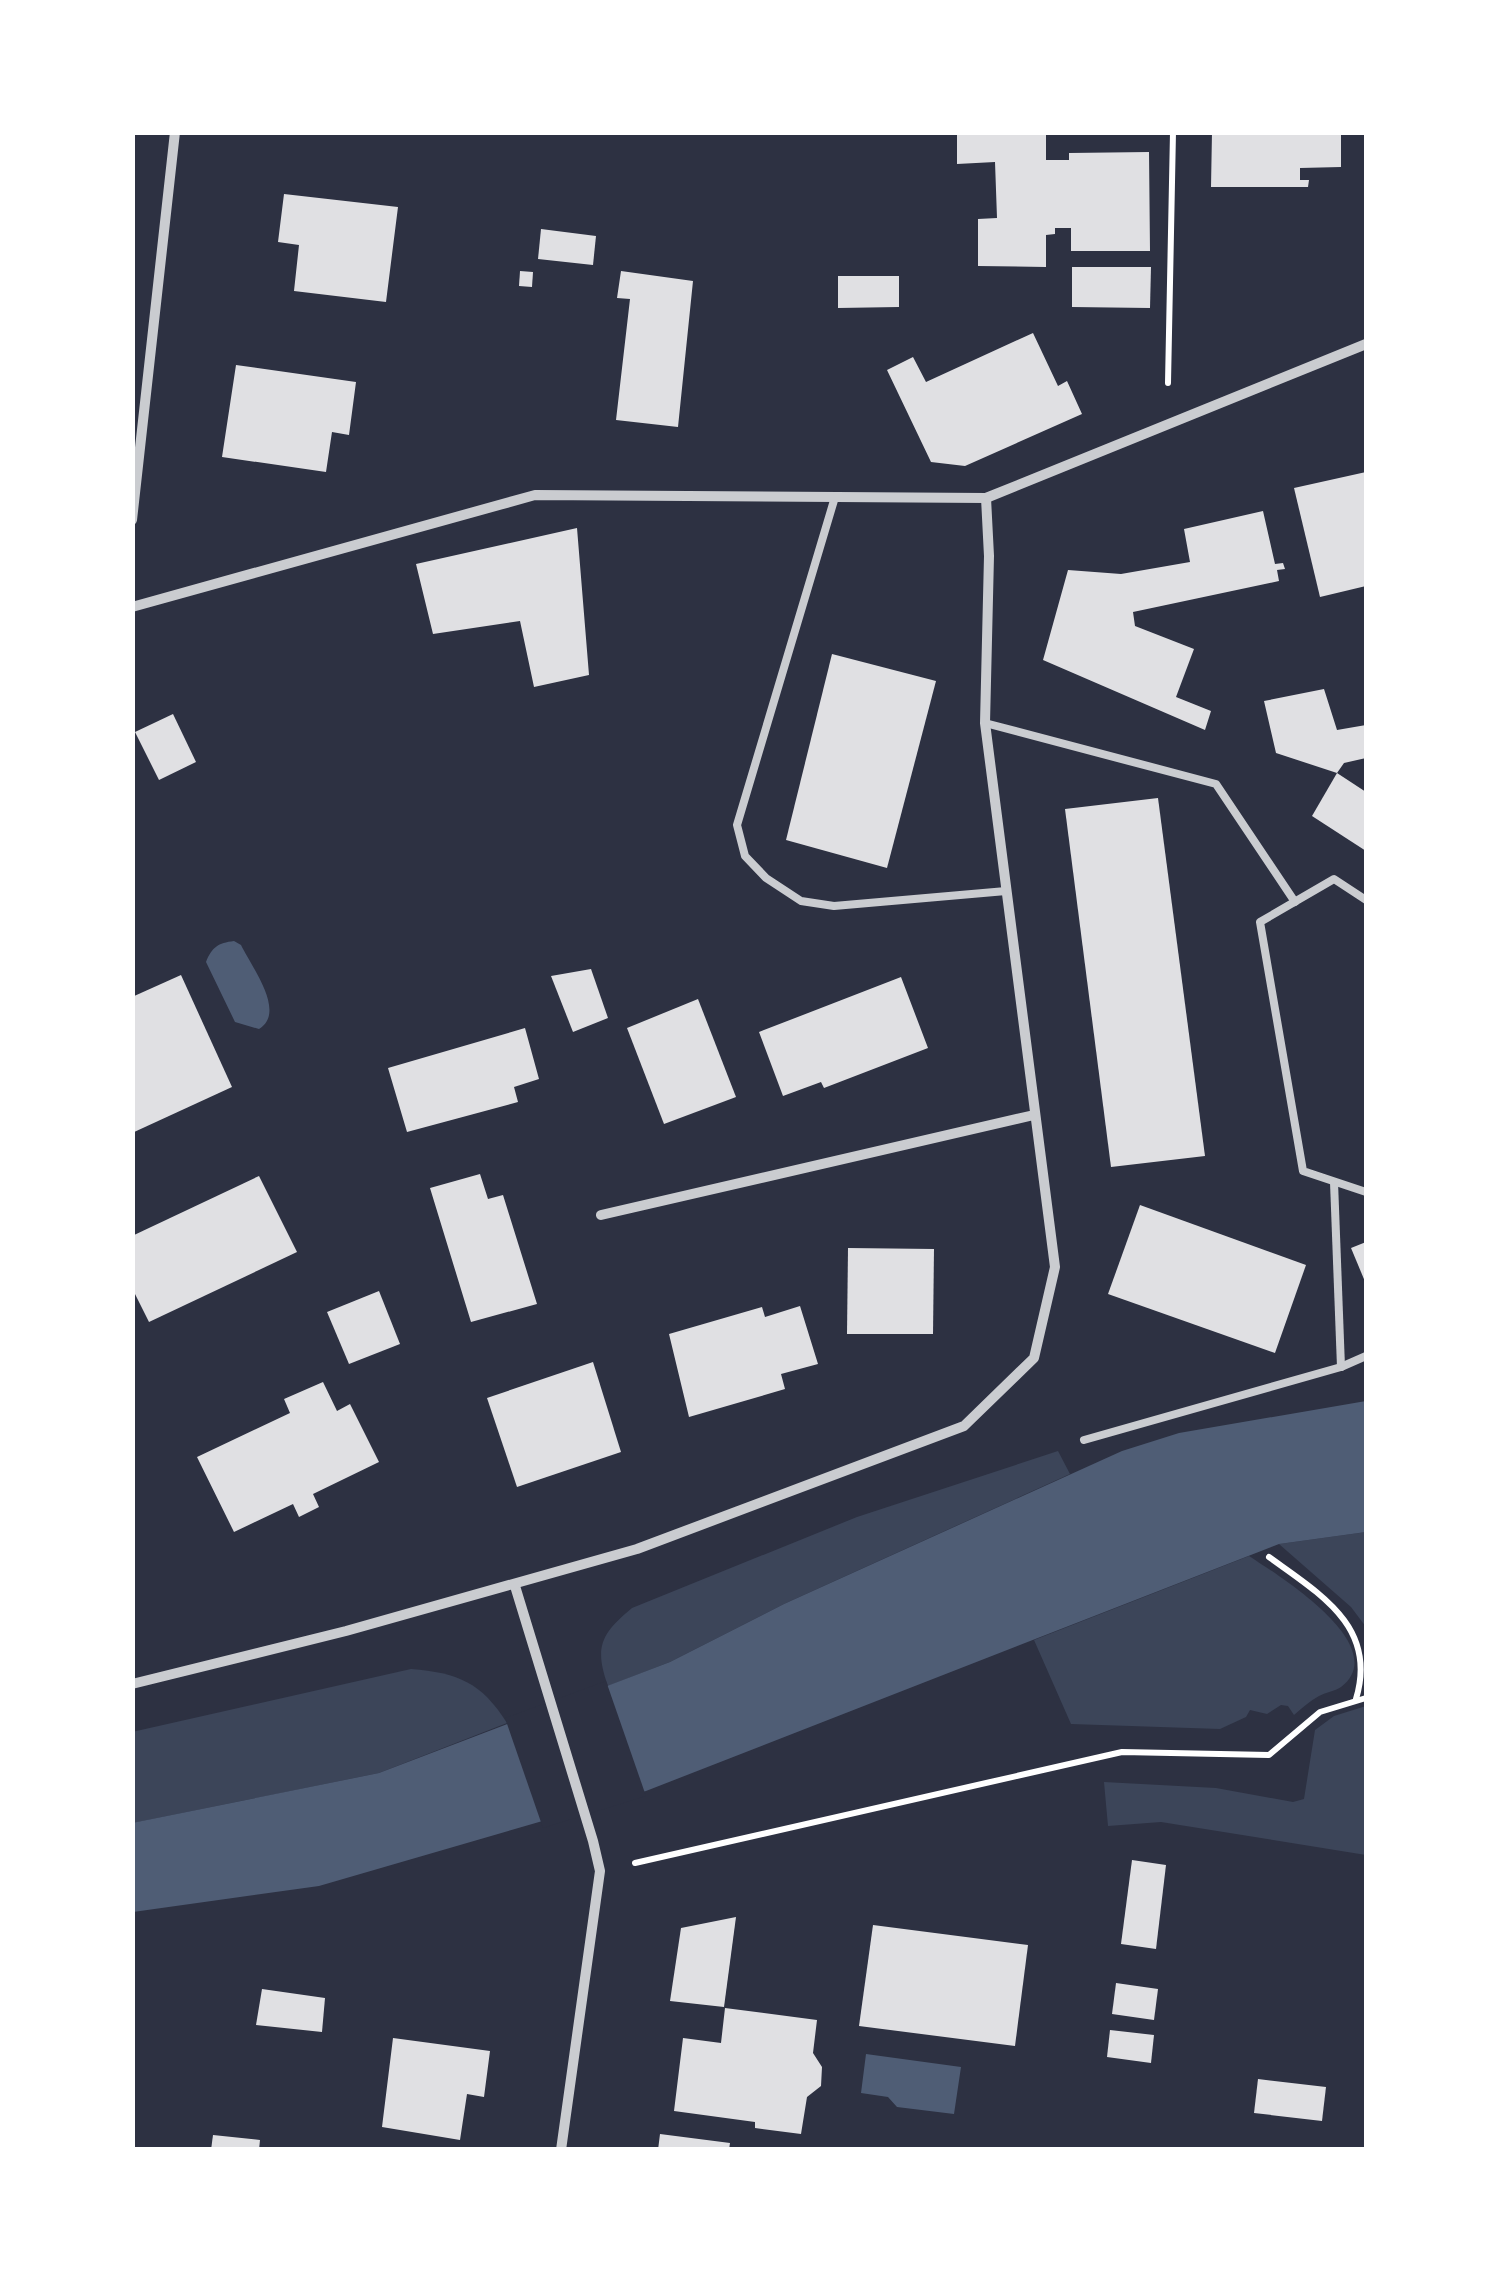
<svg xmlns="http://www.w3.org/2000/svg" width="1499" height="2282" font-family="Lato,sans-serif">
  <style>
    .green { fill: #3c4559 }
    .water { fill: #4f5d75 }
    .pier { fill: #2d3142 }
    .building { fill: #e0e0e3 }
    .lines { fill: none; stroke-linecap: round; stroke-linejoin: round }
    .path { stroke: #fff; stroke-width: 6 }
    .service { stroke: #caccd0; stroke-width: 8 }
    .minor { stroke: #caccd0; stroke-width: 10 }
  </style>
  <rect width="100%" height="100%" fill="#2d3142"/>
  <g class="green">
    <path d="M 1058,1451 L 1070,1474 L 784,1604 L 670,1662 L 608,1686 C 594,1647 601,1634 632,1608 L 857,1517 Z"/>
    <path d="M 1366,1532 L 1366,1627 L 1351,1607 L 1279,1544 Z"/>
    <path d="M 1249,1556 C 1276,1574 1394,1646 1341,1687 C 1336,1691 1326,1692 1319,1696 C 1310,1701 1302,1708 1294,1715 L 1288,1706 L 1281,1705 L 1267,1714 L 1250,1710 L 1246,1717 L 1220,1729 L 1071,1724 L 1034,1640 Z"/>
    <path d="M 411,1669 C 458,1673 481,1682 507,1723 L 379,1773 L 133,1823 L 132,1732 Z"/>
    <path d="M 1366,1706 L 1366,1855 L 1161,1822 L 1108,1826 L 1104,1782 L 1216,1788 L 1293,1802 L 1304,1799 L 1315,1730 L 1334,1716 Z"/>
  </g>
  <g class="water">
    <path d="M 234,941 L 241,945 C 251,966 287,1012 259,1029 L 235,1022 L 206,962 C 212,947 218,943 234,941 Z"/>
    <path d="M 1366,1401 L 1366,1532 L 1279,1544 L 646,1791 L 319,1886 L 133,1912 L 132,1823 L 379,1773 L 670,1662 L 784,1604 L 1122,1451 L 1179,1433 Z"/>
    <path d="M 866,2054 L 961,2067 L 954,2114 L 897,2107 L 888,2097 L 861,2093 Z"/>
  </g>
  <path class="pier" d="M 606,1681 L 646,1796 L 543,1828 L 505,1718 Z"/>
  <g class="building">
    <path d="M 957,132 L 1046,132 L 1046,160 L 1069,160 L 1069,153 L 1149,152 L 1150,251 L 1071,251 L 1071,228 L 1055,228 L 1055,234 L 1046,235 L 1046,267 L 978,266 L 978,219 L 997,218 L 995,162 L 957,164 Z"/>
    <path d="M 1212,132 L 1341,132 L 1341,167 L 1300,168 L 1300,180 L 1309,180 L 1308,187 L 1211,187 Z"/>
    <path d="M 284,194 L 398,207 L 386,302 L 294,291 L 299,245 L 278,242 Z"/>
    <path d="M 541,229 L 596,236 L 593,265 L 538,259 Z"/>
    <path d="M 1072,267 L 1151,267 L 1150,308 L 1072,307 Z"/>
    <path d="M 520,271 L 533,272 L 532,287 L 519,286 Z"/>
    <path d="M 621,271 L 693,281 L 678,427 L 616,420 L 630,299 L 617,298 Z"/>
    <path d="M 838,276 L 899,276 L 899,307 L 838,308 Z"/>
    <path d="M 1033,333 L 1058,386 L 1067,381 L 1082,414 L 965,466 L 931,462 L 887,370 L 913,357 L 926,382 Z"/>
    <path d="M 236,365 L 356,382 L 349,435 L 332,432 L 326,472 L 222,457 Z"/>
    <path d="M 1366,472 L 1366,586 L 1320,597 L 1294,488 Z"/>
    <path d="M 1263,511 L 1275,564 L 1283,563 L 1285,569 L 1277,570 L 1279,581 L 1133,612 L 1135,626 L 1194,649 L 1176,697 L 1211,711 L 1205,730 L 1043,660 L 1068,570 L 1121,574 L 1190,562 L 1184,529 Z"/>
    <path d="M 577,528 L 589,675 L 534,687 L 520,621 L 433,634 L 416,564 Z"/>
    <path d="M 832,654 L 936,681 L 887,868 L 786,840 Z"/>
    <path d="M 1324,689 L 1337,730 L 1366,725 L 1366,758 L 1344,763 L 1337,773 L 1276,753 L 1264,701 Z"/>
    <path d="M 173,714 L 196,762 L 159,780 L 135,732 Z"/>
    <path d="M 1337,773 L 1366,792 L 1366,851 L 1312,816 Z"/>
    <path d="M 1158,798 L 1205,1156 L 1111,1167 L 1065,809 Z"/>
    <path d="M 591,969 L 608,1018 L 573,1032 L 551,976 Z"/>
    <path d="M 181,975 L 232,1087 L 132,1133 L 132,997 Z"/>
    <path d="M 901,977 L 928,1048 L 824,1088 L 821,1082 L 783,1096 L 759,1032 Z"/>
    <path d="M 698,999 L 736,1097 L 664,1124 L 627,1028 Z"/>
    <path d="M 525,1028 L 539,1079 L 514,1087 L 518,1102 L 407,1132 L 388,1068 Z"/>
    <path d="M 480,1174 L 488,1199 L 503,1195 L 537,1304 L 471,1322 L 430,1188 Z"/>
    <path d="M 259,1176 L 297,1252 L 149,1322 L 132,1288 L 132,1236 Z"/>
    <path d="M 1140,1205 L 1306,1265 L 1275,1353 L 1108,1294 Z"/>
    <path d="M 1366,1242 L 1366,1284 L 1351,1248 Z"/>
    <path d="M 848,1248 L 934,1249 L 933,1334 L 847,1334 Z"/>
    <path d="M 379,1291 L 400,1344 L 349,1364 L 327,1312 Z"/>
    <path d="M 800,1306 L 818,1364 L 781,1374 L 785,1389 L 689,1417 L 669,1334 L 762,1307 L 765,1317 Z"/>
    <path d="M 593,1362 L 621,1452 L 517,1487 L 487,1398 Z"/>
    <path d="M 323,1382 L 337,1411 L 350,1404 L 379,1462 L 313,1494 L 319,1507 L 299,1517 L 293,1504 L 234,1532 L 197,1457 L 290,1413 L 284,1399 Z"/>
    <path d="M 1132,1860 L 1166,1865 L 1156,1949 L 1121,1944 Z"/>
    <path d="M 736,1917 L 724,2007 L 670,2001 L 681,1928 Z"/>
    <path d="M 873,1925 L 1028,1945 L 1015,2046 L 859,2026 Z"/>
    <path d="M 1116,1983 L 1158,1989 L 1154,2020 L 1112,2014 Z"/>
    <path d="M 262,1989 L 325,1998 L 322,2032 L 256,2025 Z"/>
    <path d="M 725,2008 L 817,2020 L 813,2053 L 822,2067 L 821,2086 L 807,2097 L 801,2134 L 755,2128 L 755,2122 L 674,2111 L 683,2038 L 721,2043 Z"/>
    <path d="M 1110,2030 L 1154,2035 L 1151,2063 L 1107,2057 Z"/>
    <path d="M 393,2038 L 490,2051 L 484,2097 L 467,2094 L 460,2140 L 382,2127 Z"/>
    <path d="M 1258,2079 L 1326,2087 L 1322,2121 L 1254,2113 Z"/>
    <path d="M 660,2134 L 730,2143 L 729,2150 L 658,2150 Z"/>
    <path d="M 213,2135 L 260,2140 L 259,2150 L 211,2150 Z"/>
  </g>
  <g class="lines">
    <g class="path">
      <path d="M 1168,383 L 1173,132"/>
      <path d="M 1269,1557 C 1320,1594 1378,1627 1356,1699"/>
      <path d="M 635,1863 L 1122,1752 L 1269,1755 L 1320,1712 L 1366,1698"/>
    </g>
    <g class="service">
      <path d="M 835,497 L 737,825 L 745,856 L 766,878 L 801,901 L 834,906 L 1006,891"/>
      <path d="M 985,723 L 1216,784 L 1295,902"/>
      <path d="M 1366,900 L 1334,879 L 1260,922 L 1303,1171 L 1366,1192"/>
      <path d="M 1334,1182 L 1341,1367"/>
      <path d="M 1084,1440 L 1341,1367 L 1366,1356"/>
    </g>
    <g class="minor">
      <path d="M 132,520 L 175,132"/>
      <path d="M 132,607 L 535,495 L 986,498 L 1366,344"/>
      <path d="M 601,1215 L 1034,1115"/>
      <path d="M 515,1586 L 593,1841 L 600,1871 L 561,2150"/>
      <path d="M 132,1684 L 346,1631 L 637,1549 L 964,1426 L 1034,1358 L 1055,1267 L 985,723 L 989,556 L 986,498"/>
    </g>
  </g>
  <rect width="1499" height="2282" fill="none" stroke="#ffffff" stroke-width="270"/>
</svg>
